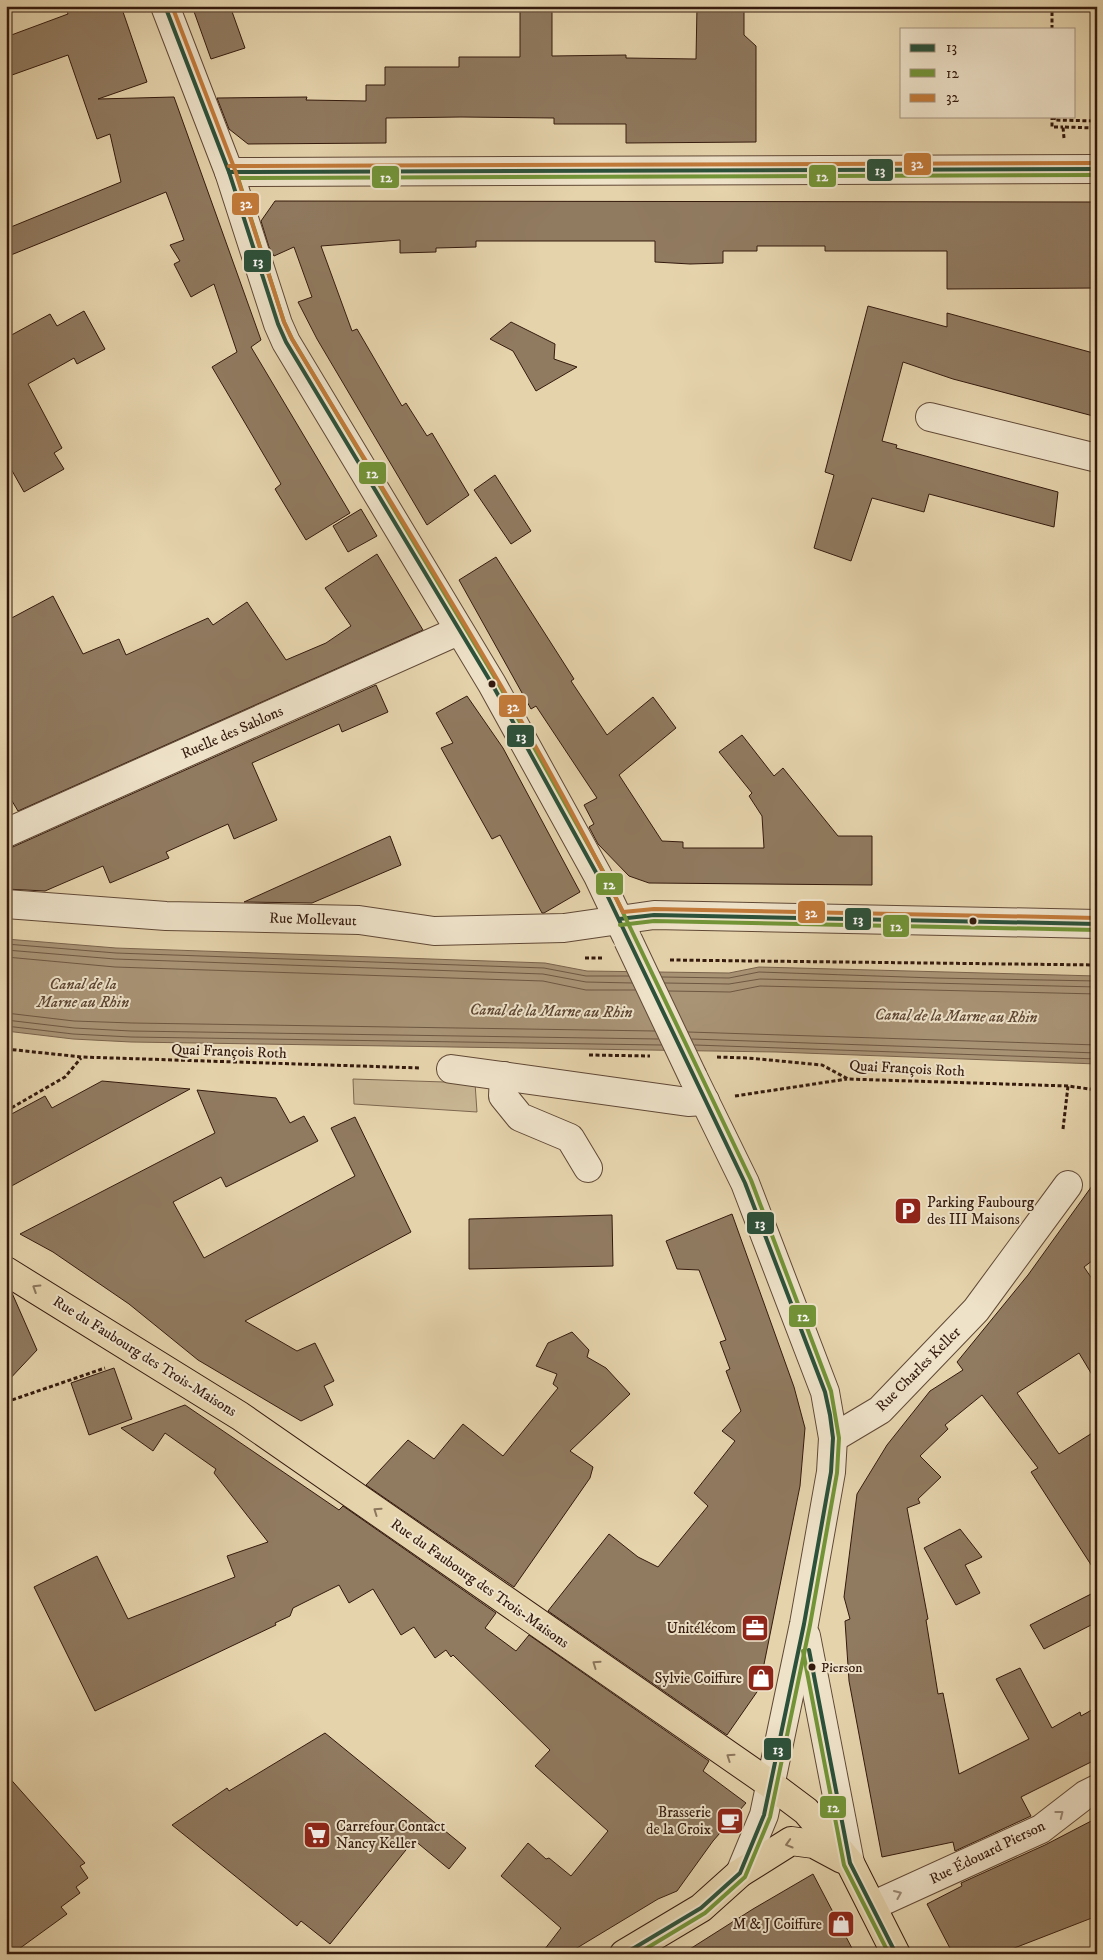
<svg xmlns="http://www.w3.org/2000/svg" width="1103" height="1960" font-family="'IM FELL DW Pica',serif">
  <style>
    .green { fill: #c7b491; stroke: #7e674f }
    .water { fill: #a99476; stroke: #7a634c }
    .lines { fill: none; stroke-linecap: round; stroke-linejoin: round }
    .shore { stroke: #6e5742; stroke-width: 1 }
    .building { fill: #907a60; stroke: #341a0d }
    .minor-casing { stroke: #604835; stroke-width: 30 }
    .major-casing { stroke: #341a0d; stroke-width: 30 }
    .path { stroke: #341a0d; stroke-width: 3; stroke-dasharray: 4 2.5; stroke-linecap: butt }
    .minor { stroke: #eee2c9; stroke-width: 28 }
    .major { stroke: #e5d3ac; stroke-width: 28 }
    .minor-bridge-casing { stroke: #604835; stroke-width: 30; stroke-linecap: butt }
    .minor-bridge { stroke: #eee2c9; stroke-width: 28 }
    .bus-1-casing { stroke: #eee2c9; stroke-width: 8 }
    .bus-2-casing { stroke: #eee2c9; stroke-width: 8 }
    .bus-3-casing { stroke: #eee2c9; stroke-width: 8 }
    .bus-1 { stroke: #2b513a; stroke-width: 4 }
    .bus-2 { stroke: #729437; stroke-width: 4 }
    .bus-3 { stroke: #c27a39; stroke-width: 4 }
    .oneway { stroke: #8c765c }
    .oneway2 { stroke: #9a8874 }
    .bus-dot { fill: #341a0d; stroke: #eee2c9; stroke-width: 2 }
    .labels { text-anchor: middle; stroke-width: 4; stroke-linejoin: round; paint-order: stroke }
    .bus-label { font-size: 14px; fill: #341a0d; stroke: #eee2c9; text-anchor: start }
    .street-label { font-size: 15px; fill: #341a0d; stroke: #eee2c9 }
    .poi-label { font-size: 15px; fill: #341a0d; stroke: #eee2c9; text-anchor: end }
    .water-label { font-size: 16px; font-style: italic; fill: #5d4532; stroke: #eee2c9 }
    .line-badge { stroke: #eee2c9; stroke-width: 2 }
    .badge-label { font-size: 14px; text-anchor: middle; font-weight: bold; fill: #fff }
  </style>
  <rect width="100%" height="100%" fill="#e5d3ac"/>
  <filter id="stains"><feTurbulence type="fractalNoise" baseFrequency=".004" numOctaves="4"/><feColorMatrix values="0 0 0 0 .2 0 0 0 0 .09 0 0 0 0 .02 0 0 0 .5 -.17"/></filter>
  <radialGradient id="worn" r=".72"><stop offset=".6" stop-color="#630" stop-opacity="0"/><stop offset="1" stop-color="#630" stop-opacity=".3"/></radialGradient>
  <path class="green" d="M 353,1079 L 475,1083 L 477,1112 L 354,1104 Z"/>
  <path class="water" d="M 6,939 L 116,948 L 545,963 L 587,971 L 729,973 L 759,967 L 1097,976 L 1097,1064 L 776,1052 L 131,1042 L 73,1039 L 6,1031 Z"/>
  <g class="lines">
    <g class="shore">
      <path d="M 6,944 L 116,953 L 544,968 L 586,976 L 629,976"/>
      <path d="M 6,950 L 115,959 L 543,974 L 586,982 L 632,983"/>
      <path d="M 6,957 L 115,967 L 543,981 L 586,990 L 635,990"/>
      <path d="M 662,977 L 729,978 L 759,972 L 935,978 L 1097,981"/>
      <path d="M 665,983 L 729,984 L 760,979 L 1097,987"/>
      <path d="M 669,991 L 730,992 L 760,986 L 1097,994"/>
      <path d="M 6,1013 L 74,1021 L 132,1023 L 655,1031"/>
      <path d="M 6,1020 L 74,1028 L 131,1031 L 658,1039"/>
      <path d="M 6,1026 L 73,1034 L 131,1037 L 661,1045"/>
      <path d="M 688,1032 L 1097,1045"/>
      <path d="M 692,1039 L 1097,1053"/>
      <path d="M 695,1045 L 1097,1059"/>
    </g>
  </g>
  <g class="building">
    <path d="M 65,6 L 121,6 L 147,82 L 98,99 L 174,97 L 261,340 L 251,347 L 350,513 L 306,540 L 275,489 L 281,484 L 212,367 L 237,352 L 214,284 L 191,297 L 174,264 L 180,261 L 170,245 L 184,240 L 166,192 L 6,257 L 6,229 L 121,182 L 110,134 L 97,139 L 68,55 L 12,75 L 6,60 L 6,37 L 68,14 Z"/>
    <path d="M 192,6 L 230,6 L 245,48 L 211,59 Z"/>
    <path d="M 520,6 L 552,6 L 552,56 L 626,55 L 626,58 L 696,59 L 697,6 L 744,6 L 744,35 L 756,46 L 756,142 L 626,143 L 626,124 L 554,124 L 554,118 L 461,117 L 386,118 L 386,143 L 248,144 L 229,129 L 217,98 L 307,97 L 306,100 L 366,101 L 366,85 L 385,85 L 385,67 L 459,67 L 459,57 L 520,57 Z"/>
    <path d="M 275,201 L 1097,202 L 1097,288 L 947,289 L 947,251 L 825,251 L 825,246 L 757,246 L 757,251 L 723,251 L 723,263 L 690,264 L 655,262 L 655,241 L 476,241 L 476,247 L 436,248 L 436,252 L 400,253 L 400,240 L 321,246 L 352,331 L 357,329 L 402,406 L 406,403 L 427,436 L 432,433 L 469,495 L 427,525 L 317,339 L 298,302 L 312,297 L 294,247 L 274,256 L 269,247 L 261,221 Z"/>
    <path d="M 868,306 L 947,327 L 947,313 L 1097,354 L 1097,417 L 953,379 L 903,362 L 882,441 L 897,445 L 896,448 L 1058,492 L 1054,527 L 929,494 L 924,512 L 872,498 L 851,561 L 814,548 L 834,475 L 825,472 Z"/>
    <path d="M 84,311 L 105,349 L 77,364 L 74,358 L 28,384 L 62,448 L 54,453 L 64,469 L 24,492 L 6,460 L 6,338 L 50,314 L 57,326 Z"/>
    <path d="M 511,322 L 555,344 L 554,359 L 577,367 L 536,391 L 513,351 L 490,339 Z"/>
    <path d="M 495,475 L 531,531 L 511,544 L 474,490 Z"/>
    <path d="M 361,509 L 377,536 L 348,552 L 333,526 Z"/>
    <path d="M 377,554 L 423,630 L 18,811 L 6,791 L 6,621 L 53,596 L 83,654 L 119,639 L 126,655 L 208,618 L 213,625 L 247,602 L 286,660 L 326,643 L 351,626 L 325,588 Z"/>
    <path d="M 496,557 L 574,679 L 571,681 L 607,735 L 653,697 L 676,728 L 619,775 L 662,841 L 683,842 L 683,848 L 764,848 L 762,816 L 749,796 L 752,793 L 719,752 L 742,735 L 774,776 L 783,768 L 838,836 L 872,836 L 872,885 L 649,883 L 629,876 L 598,844 L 589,827 L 594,824 L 584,805 L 597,798 L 536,706 L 531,709 L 459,580 Z"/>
    <path d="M 376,685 L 388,712 L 342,732 L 339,724 L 252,763 L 277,820 L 234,839 L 228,824 L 166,852 L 169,858 L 110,883 L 103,866 L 45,891 L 6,889 L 6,850 Z"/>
    <path d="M 467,696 L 503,748 L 580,892 L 544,913 L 542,913 L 500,835 L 492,839 L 441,748 L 453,743 L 436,713 Z"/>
    <path d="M 390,836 L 401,865 L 312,903 L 244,902 Z"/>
    <path d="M 102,1081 L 190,1089 L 6,1189 L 6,1117 L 45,1096 L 52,1108 Z"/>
    <path d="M 197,1090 L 276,1098 L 290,1123 L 304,1116 L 318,1141 L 226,1187 L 221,1177 L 173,1202 L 204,1258 L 355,1176 L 331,1128 L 355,1117 L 411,1232 L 245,1321 L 297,1351 L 315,1343 L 334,1381 L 324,1386 L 333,1405 L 301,1421 L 198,1360 L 129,1304 L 53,1252 L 20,1234 L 215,1133 Z"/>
    <path d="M 1097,1179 L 1097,1257 L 1084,1267 L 1097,1286 L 1097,1383 L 1079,1353 L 1017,1393 L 1059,1454 L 1097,1430 L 1097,1574 L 1031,1472 L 1038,1468 L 982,1395 L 945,1425 L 948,1429 L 920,1456 L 941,1477 L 918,1499 L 920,1503 L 907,1508 L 928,1619 L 926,1620 L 938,1694 L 943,1693 L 959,1774 L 1029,1739 L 996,1679 L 1020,1668 L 1052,1728 L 1080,1712 L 1081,1716 L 1097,1707 L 1097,1759 L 1021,1797 L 1031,1816 L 955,1851 L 953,1842 L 882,1857 L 849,1681 L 845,1621 L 850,1619 L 844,1597 L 857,1494 L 887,1445 L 930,1391 L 963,1370 L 957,1362 L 1028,1275 Z"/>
    <path d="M 732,1214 L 794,1387 L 805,1428 L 800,1486 L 759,1689 L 727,1735 L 548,1611 L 609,1534 L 638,1557 L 658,1567 L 708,1506 L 694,1493 L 735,1441 L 722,1431 L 741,1411 L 726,1371 L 730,1369 L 720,1342 L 726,1340 L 699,1270 L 677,1269 L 666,1241 Z"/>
    <path d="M 612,1215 L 613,1266 L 469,1269 L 469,1219 Z"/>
    <path d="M 6,1290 L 12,1293 L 37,1350 L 6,1383 Z"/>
    <path d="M 572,1332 L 589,1350 L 587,1357 L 606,1368 L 630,1394 L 570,1451 L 593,1467 L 590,1478 L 514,1587 L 366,1485 L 408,1440 L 434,1459 L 463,1424 L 503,1456 L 558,1388 L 553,1384 L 557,1374 L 536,1366 L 548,1343 Z"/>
    <path d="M 114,1368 L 132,1419 L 89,1435 L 71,1383 Z"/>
    <path d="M 185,1405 L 339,1510 L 343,1506 L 496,1613 L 485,1628 L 516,1651 L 529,1635 L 709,1761 L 703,1771 L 746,1803 L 713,1841 L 677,1891 L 658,1899 L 567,1954 L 541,1954 L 561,1928 L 501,1876 L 528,1843 L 546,1859 L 549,1858 L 571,1876 L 608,1831 L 535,1766 L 550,1750 L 453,1655 L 451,1657 L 446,1650 L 435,1658 L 414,1627 L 401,1635 L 373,1589 L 349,1603 L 339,1585 L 293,1608 L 290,1616 L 275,1623 L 276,1625 L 95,1711 L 34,1587 L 97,1556 L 128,1619 L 235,1577 L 227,1556 L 268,1542 L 214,1473 L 216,1469 L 165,1433 L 153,1451 L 121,1428 Z"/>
    <path d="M 960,1529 L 982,1557 L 965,1565 L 980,1593 L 956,1605 L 924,1548 Z"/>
    <path d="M 1097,1591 L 1097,1622 L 1044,1649 L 1030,1625 Z"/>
    <path d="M 325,1733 L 466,1848 L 449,1869 L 414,1840 L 330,1944 L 301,1921 L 297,1926 L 172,1825 L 227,1788 L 229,1791 Z"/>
    <path d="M 6,1774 L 85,1863 L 80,1866 L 88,1878 L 76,1887 L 80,1893 L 61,1907 L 67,1914 L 12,1954 L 6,1954 Z"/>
    <path d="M 1097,1818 L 1097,1916 L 999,1954 L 953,1954 L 927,1904 L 962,1886 L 961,1883 L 1045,1845 Z"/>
    <path d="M 813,1874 L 855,1954 L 682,1954 L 753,1909 Z"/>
  </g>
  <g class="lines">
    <g class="minor-casing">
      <g id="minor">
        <path d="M 165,6 L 229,172 L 278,324 L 286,342 L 492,684 L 598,876 L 626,935"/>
        <path d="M 229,172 L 1097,169"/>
        <path d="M 930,417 L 1097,458"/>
        <path d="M 6,833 L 458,631"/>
        <path d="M 6,904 L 166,916 L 359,920 L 434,931 L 564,928 L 654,915 L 1097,924"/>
        <path d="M 451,1069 L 688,1102 L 705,1101"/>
        <path d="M 504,1076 L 503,1096 L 520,1117 L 570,1138 L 588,1168"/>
        <path d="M 693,1077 L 745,1183 L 825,1392 L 833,1438 L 831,1472 L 804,1624 L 764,1815 L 740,1873"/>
        <path d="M 833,1438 L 880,1410 L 976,1310 L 1068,1185"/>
        <path d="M 806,1636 L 850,1863"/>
        <path d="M 872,1906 L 1041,1829 L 1085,1795 L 1097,1789"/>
      </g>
    </g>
    <g class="major-casing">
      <g id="major">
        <path d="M 6,1271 L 240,1416 L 770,1784 L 806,1811 L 850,1863 L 896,1954"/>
        <path d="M 624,1954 L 701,1908 L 740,1873 L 791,1841 L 814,1844 L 842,1859"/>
      </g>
    </g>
    <g class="path">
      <path d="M 1052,29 L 1052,10"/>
      <path d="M 1052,116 L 1052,127 L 1063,127"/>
      <path d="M 1055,116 L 1054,120 L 1097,121"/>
      <path d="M 1064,138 L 1063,127 L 1097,128"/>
      <path d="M 585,958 L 604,958"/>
      <path d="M 670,960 L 1097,965"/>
      <path d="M 6,1049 L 82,1057 L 421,1068"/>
      <path d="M 589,1055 L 650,1056"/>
      <path d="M 717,1057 L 748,1058 L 822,1065 L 848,1079 L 1068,1086 L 1097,1090"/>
      <path d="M 735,1096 L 847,1079"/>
      <path d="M 6,1111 L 65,1077 L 81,1058"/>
      <path d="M 1063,1129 L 1068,1086"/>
      <path d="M 6,1402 L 105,1368"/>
    </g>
    <use href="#minor" class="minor"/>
    <use href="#major" class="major"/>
    <g class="minor-bridge-casing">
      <path id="minor-bridge" d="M 628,940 L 693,1077"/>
    </g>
    <use href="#minor-bridge" class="minor-bridge"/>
    <g class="bus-1-casing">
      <g id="bus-1">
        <path d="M 165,6 L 229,172 L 278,324 L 286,342 L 492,684 L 598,876 L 745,1183 L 825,1392 L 830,1415 L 833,1438 L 831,1472 L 804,1624 L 764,1815 L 740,1873 L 701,1908 L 624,1954"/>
        <path d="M 229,172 L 1097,169"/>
        <path d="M 619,919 L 654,915 L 1097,924"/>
        <path d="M 809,1650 L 850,1863 L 896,1954"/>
      </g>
    </g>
    <g class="bus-2-casing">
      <g id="bus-2">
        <path d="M 620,925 L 654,921 L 1097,930"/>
        <path d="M 803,1651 L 844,1865 L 889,1954"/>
        <path d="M 637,1954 L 705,1913 L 745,1877 L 770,1817 L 810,1625 L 837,1473 L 839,1438 L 831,1391 L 751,1180 L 604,873 L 497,681 L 292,339 L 284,322 L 238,178 L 1097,175"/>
      </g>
    </g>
    <g class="bus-3-casing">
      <g id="bus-3">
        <path d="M 172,6 L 235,170 L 284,322 L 292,339 C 405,528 526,714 623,912 L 654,909 L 1097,918"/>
        <path d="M 229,166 L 1097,163"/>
      </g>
    </g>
    <use href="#bus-1" class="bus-1"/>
    <use href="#bus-2" class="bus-2"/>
    <use href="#bus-3" class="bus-3"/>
  </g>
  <defs><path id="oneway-chevron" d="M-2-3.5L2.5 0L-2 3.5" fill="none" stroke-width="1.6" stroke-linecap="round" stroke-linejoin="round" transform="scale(1.25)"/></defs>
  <g class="oneway">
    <use href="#oneway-chevron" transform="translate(36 1288) rotate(-148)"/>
    <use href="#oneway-chevron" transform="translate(377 1511) rotate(-145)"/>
    <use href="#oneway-chevron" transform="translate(596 1664) rotate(-145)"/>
    <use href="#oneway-chevron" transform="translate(730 1757) rotate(-146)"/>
    <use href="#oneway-chevron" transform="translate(789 1844) rotate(164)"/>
  </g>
  <g class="oneway2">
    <use href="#oneway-chevron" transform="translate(1060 1814) rotate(-38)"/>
    <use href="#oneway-chevron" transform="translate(898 1894) rotate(-23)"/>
  </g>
  <defs>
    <g id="parking-square" transform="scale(1.4375)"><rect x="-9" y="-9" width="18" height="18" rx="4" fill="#8f2418" stroke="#eee2c9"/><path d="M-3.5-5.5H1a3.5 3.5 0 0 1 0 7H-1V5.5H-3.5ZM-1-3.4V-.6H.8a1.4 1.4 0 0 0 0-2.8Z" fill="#fff"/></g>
    <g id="office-square" transform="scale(1.4375)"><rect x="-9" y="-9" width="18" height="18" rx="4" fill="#8f2418" stroke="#eee2c9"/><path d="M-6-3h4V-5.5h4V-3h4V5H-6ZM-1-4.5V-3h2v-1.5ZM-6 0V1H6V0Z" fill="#fff"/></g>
    <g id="shop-square" transform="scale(1.4375)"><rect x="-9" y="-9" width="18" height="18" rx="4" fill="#8f2418" stroke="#eee2c9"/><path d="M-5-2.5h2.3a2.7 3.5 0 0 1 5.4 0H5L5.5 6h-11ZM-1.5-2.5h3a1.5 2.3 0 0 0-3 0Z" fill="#fff"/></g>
    <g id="cafe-square" transform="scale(1.4375)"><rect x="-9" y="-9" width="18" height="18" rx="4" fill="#8f2418" stroke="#eee2c9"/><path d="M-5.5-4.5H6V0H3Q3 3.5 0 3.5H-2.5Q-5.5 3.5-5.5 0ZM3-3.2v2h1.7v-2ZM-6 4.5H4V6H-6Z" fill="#fff"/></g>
    <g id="supermarket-square" transform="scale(1.4375)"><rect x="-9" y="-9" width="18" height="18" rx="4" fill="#8f2418" stroke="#eee2c9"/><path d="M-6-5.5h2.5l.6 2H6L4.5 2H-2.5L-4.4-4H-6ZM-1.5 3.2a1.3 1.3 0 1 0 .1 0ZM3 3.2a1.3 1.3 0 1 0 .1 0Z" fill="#fff"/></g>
  </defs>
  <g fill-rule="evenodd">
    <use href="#parking-square" x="908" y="1211"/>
    <use href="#office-square" x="755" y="1628"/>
    <use href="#shop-square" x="761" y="1678"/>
    <use href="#cafe-square" x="730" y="1821"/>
    <use href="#supermarket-square" x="317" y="1835"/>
    <use href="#shop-square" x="841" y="1924"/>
  </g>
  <g class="bus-dot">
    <circle cx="492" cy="684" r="4.5"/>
    <circle cx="973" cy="921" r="4.5"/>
    <circle cx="812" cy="1667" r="4.5"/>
  </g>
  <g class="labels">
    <g class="bus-label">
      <text x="821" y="1672">Pierson</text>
    </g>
    <g class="street-label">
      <text transform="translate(232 732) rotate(-24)" y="5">Ruelle des Sablons</text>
      <text transform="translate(313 919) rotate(2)" y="5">Rue Mollevaut</text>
      <text transform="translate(229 1051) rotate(2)" y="5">Quai François Roth</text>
      <text transform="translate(907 1068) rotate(3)" y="5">Quai François Roth</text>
      <text transform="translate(145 1356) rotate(32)" y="5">Rue du Faubourg des Trois-Maisons</text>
      <text transform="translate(918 1369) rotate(-45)" y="5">Rue Charles Keller</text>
      <text transform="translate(480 1583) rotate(35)" y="5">Rue du Faubourg des Trois-Maisons</text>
      <text transform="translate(987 1852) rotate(-26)" y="5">Rue Édouard Pierson</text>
    </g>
    <g class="poi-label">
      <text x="927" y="1207" text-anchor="start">Parking Faubourg<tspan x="927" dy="17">des III Maisons</tspan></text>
      <text x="736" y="1633">Unitélécom</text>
      <text x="742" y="1683">Sylvie Coiffure</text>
      <text x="711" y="1817">Brasserie<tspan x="711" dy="17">de la Croix</tspan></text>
      <text x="336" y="1831" text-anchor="start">Carrefour Contact<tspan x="336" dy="17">Nancy Keller</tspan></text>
      <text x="822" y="1929">M &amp; J Coiffure</text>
    </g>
    <g class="water-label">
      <text x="83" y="989">Canal de la<tspan x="83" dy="18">Marne au Rhin</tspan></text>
      <text transform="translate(551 1010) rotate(1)" y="6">Canal de la Marne au Rhin</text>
      <text transform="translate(956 1015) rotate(1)" y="6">Canal de la Marne au Rhin</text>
    </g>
  </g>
  <g class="line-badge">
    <rect x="903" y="152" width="29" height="24" rx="5" fill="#c27a39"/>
    <rect x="866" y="158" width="28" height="24" rx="5" fill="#2b513a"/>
    <rect x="808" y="164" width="29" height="24" rx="5" fill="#729437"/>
    <rect x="371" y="165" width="29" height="24" rx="5" fill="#729437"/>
    <rect x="231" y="192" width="29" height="24" rx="5" fill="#c27a39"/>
    <rect x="243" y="249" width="29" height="24" rx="5" fill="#2b513a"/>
    <rect x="358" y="461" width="29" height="24" rx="5" fill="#729437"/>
    <rect x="498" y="694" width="29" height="24" rx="5" fill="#c27a39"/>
    <rect x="506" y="724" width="29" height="24" rx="5" fill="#2b513a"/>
    <rect x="595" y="872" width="29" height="24" rx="5" fill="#729437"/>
    <rect x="797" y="900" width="29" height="24" rx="5" fill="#c27a39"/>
    <rect x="844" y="907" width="28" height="24" rx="5" fill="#2b513a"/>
    <rect x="882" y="914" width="28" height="24" rx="5" fill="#729437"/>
    <rect x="746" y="1211" width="29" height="24" rx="5" fill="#2b513a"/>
    <rect x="788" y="1304" width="29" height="24" rx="5" fill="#729437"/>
    <rect x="763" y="1737" width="29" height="24" rx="5" fill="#2b513a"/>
    <rect x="819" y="1795" width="28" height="24" rx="5" fill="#729437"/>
  </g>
  <g class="badge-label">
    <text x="917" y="168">32</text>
    <text x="880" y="175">13</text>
    <text x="822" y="181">12</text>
    <text x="386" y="182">12</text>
    <text x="246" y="208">32</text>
    <text x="258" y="266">13</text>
    <text x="372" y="478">12</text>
    <text x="513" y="711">32</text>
    <text x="521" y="741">13</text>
    <text x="609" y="889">12</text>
    <text x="811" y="917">32</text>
    <text x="858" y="924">13</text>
    <text x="896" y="931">12</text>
    <text x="760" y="1228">13</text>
    <text x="803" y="1321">12</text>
    <text x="778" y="1754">13</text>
    <text x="833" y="1812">12</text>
  </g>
  <rect width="1103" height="1960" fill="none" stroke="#e5d3ac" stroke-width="25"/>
  <rect x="8" y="8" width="1088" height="1945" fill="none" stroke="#341a0d" stroke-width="2.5"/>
  <rect x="12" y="12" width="1078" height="1935" fill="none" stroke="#341a0d"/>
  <rect x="900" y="28" width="175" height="90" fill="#eee2c9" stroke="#a4927e"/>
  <rect x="910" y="44" width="25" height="8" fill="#2b513a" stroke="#a4927e"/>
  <text x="946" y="52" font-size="15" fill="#341a0d">13</text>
  <rect x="910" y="69" width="25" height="8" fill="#729437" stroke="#a4927e"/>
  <text x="946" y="78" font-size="15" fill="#341a0d">12</text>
  <rect x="910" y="94" width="25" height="8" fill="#c27a39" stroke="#a4927e"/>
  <text x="946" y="102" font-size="15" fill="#341a0d">32</text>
  <rect width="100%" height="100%" filter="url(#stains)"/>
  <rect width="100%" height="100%" fill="url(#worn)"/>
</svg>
